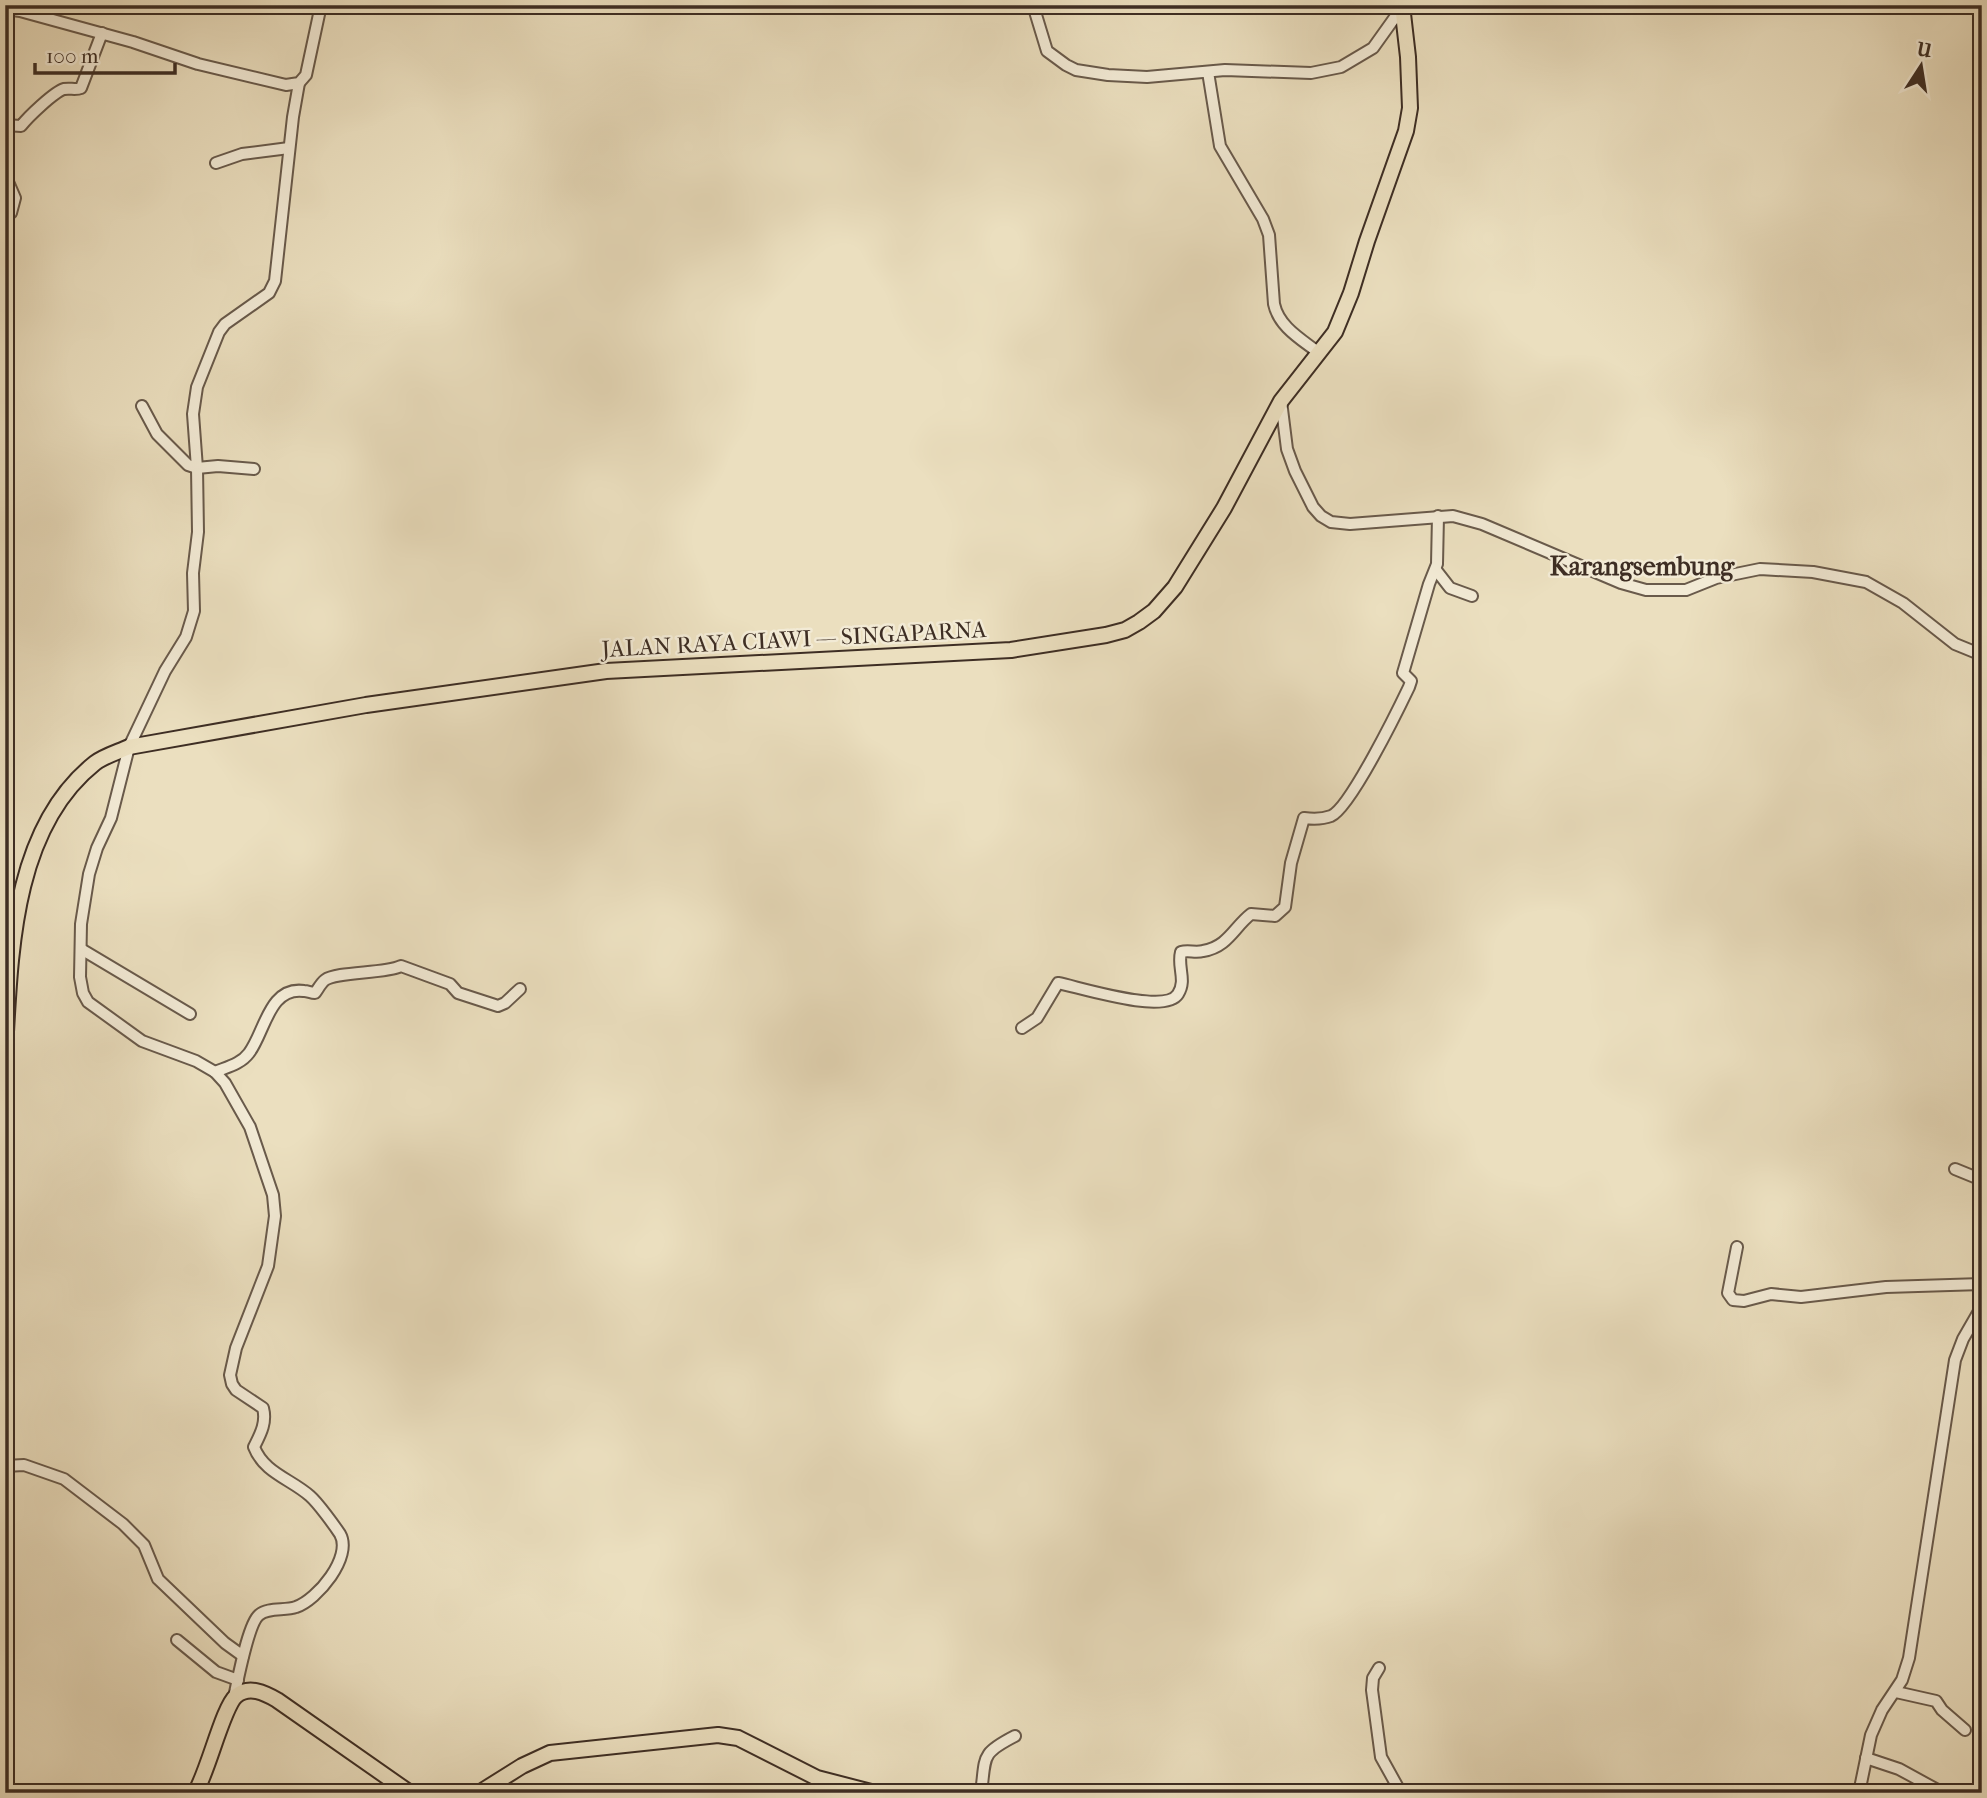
<svg xmlns="http://www.w3.org/2000/svg" width="1987" height="1798" font-family="'IM FELL French Canon',serif">
  <style>
    .lines { fill: none; stroke-linecap: round; stroke-linejoin: round }
    .minor-casing { stroke: #695a4b; stroke-width: 14 }
    .major-casing { stroke: #3e2e24; stroke-width: 18 }
    .minor { stroke: #f2ead5; stroke-width: 10 }
    .major { stroke: #ebdfbf; stroke-width: 14 }
    .labels { text-anchor: middle; stroke-width: 5; stroke-linejoin: round; paint-order: stroke }
    .street-label { font-size: 23px; fill: #3e2e24; stroke: #f2ead5 }
    .quarter-label { font-size: 26px; font-weight: bold; fill: #3e2e24; stroke: #f2ead5 }
  </style>
  <rect width="100%" height="100%" fill="#ebdfbf"/>
  <filter id="stains"><feTurbulence type="fractalNoise" baseFrequency=".00286" numOctaves="4"/><feColorMatrix values="0 0 0 0 .2 0 0 0 0 .09 0 0 0 0 .02 0 0 0 .5 -.17"/></filter>
  <radialGradient id="worn" r=".72"><stop offset=".6" stop-color="#630" stop-opacity="0"/><stop offset="1" stop-color="#630" stop-opacity=".3"/></radialGradient>
  <g class="lines">
    <g class="minor-casing">
      <g id="minor">
        <path d="M 1033,5 L 1047,51 L 1066,65 L 1076,70 L 1108,75 L 1147,77 L 1225,70 L 1311,73 L 1341,67 L 1373,48 L 1403,6"/>
        <path d="M 5,9 L 20,11 L 133,42 L 198,64 L 286,85 L 299,83 L 306,75 L 321,5"/>
        <path d="M 1208,72 L 1220,146 L 1263,219 L 1269,235 L 1274,304 C 1279,327 1301,339 1319,353"/>
        <path d="M 5,125 L 21,126 C 28,117 54,92 64,89 C 70,88 76,90 81,88 L 102,33"/>
        <path d="M 216,163 L 242,154 L 289,148"/>
        <path d="M 5,175 L 15,198 L 11,213"/>
        <path d="M 1281,401 L 1287,449 L 1295,471 L 1313,507 L 1321,516 L 1331,522 L 1350,524 L 1453,516 L 1482,524 L 1621,583 L 1646,590 L 1686,590 L 1716,578 L 1760,569 L 1813,572 L 1866,582 L 1903,603 L 1955,644 L 1982,655"/>
        <path d="M 142,406 L 157,434 L 188,465 L 197,468 L 218,466 L 254,469"/>
        <path d="M 1436,570 L 1450,588 L 1472,596"/>
        <path d="M 81,949 L 190,1014"/>
        <path d="M 1022,1028 L 1037,1018 L 1058,983 C 1079,987 1165,1015 1178,994 C 1187,980 1177,967 1181,952 C 1188,950 1196,953 1203,951 C 1228,947 1234,927 1251,914 L 1275,916 L 1285,907 L 1291,863 L 1304,818 C 1312,819 1323,819 1331,816 C 1350,808 1398,710 1409,687 L 1411,681 L 1403,673 L 1429,584 L 1437,564 L 1438,516"/>
        <path d="M 215,1072 C 227,1067 241,1064 249,1053 C 265,1032 269,986 304,991 C 308,991 311,993 315,993 C 318,989 321,983 325,980 C 337,971 385,974 401,966 L 450,984 L 458,993 L 498,1006 L 505,1003 L 520,989"/>
        <path d="M 1955,1169 L 1982,1180"/>
        <path d="M 1737,1247 L 1728,1293 L 1733,1300 L 1744,1301 L 1771,1294 L 1801,1297 L 1886,1287 L 1982,1284"/>
        <path d="M 5,1466 L 24,1465 L 64,1479 L 123,1524 L 144,1545 L 158,1579 L 225,1643 L 243,1656"/>
        <path d="M 177,1640 L 216,1672 L 238,1680"/>
        <path d="M 1379,1668 L 1373,1678 L 1372,1690 L 1381,1757 L 1401,1793"/>
        <path d="M 1896,1692 L 1936,1701 L 1942,1710 L 1965,1730"/>
        <path d="M 234,1697 C 238,1680 248,1624 259,1615 C 268,1607 285,1611 296,1607 C 317,1600 353,1557 340,1534 C 334,1525 318,1503 310,1496 C 291,1479 264,1473 254,1447 C 260,1435 267,1423 263,1408 L 236,1390 L 232,1384 L 230,1375 L 236,1348 L 268,1266 L 275,1216 L 273,1195 L 250,1127 L 225,1083 L 215,1072 L 196,1061 L 142,1041 L 88,1002 L 83,993 L 80,977 L 81,924 L 89,874 L 97,848 L 111,818 L 129,747 L 165,671 L 186,637 L 194,611 L 193,573 L 198,532 L 197,468 L 193,414 L 197,387 L 219,332 L 225,324 L 269,293 L 275,281 L 293,117 L 299,83"/>
        <path d="M 1866,1758 L 1899,1769 L 1943,1793"/>
        <path d="M 981,1793 C 986,1756 980,1754 1015,1736"/>
        <path d="M 1859,1793 L 1871,1735 L 1882,1710 L 1902,1680 L 1909,1658 L 1955,1360 L 1963,1339 L 1982,1306"/>
      </g>
    </g>
    <g class="major-casing">
      <g id="major">
        <path d="M 5,1069 C 6,1057 5,1044 6,1032 C 11,940 17,825 95,763 C 104,756 118,752 129,747 L 366,705 L 606,671 L 1011,650 L 1106,635 L 1125,630 L 1139,622 L 1154,611 L 1175,587 L 1224,508 L 1281,401 L 1335,332 L 1351,293 L 1367,241 L 1406,131 L 1410,108 L 1408,57 L 1402,5"/>
        <path d="M 195,1793 C 208,1772 223,1707 236,1696 C 249,1685 265,1693 277,1700 L 410,1793"/>
        <path d="M 479,1793 L 522,1766 L 550,1753 L 718,1735 L 738,1738 L 817,1778 L 875,1793"/>
      </g>
    </g>
    <use href="#minor" class="minor"/>
    <use href="#major" class="major"/>
  </g>
  <g class="labels">
    <g class="street-label">
      <text transform="translate(794 639) rotate(-3)" y="8">JALAN RAYA CIAWI — SINGAPARNA</text>
    </g>
    <g class="quarter-label">
      <text x="1642" y="575">Karangsembung</text>
    </g>
  </g>
  <rect width="1987" height="1798" fill="none" stroke="#ebdfbf" stroke-width="28"/>
  <rect x="7" y="7" width="1973" height="1784" fill="none" stroke="#3e2e24" stroke-width="3.5"/>
  <rect x="14" y="14" width="1959" height="1770" fill="none" stroke="#3e2e24" stroke-width="2"/>
  <g transform="translate(1921 66) rotate(12)" stroke="#f2ead5" stroke-width="5" paint-order="stroke">
  <path d="M0-5L12 26L0 18L-12 26Z" fill="#3e2e24"/>
  <text y="-10" font-size="19" font-weight="bold" text-anchor="middle" fill="#3e2e24">U</text>
  </g>
  <path d="M35 63v10h140v-10" fill="none" stroke="#3e2e24" stroke-width="3.5"/>
  <text x="46" y="63" font-size="21" fill="#3e2e24" stroke="#f2ead5" stroke-width="5" paint-order="stroke">100 m</text>
  <rect width="100%" height="100%" filter="url(#stains)"/>
  <rect width="100%" height="100%" fill="url(#worn)"/>
</svg>
